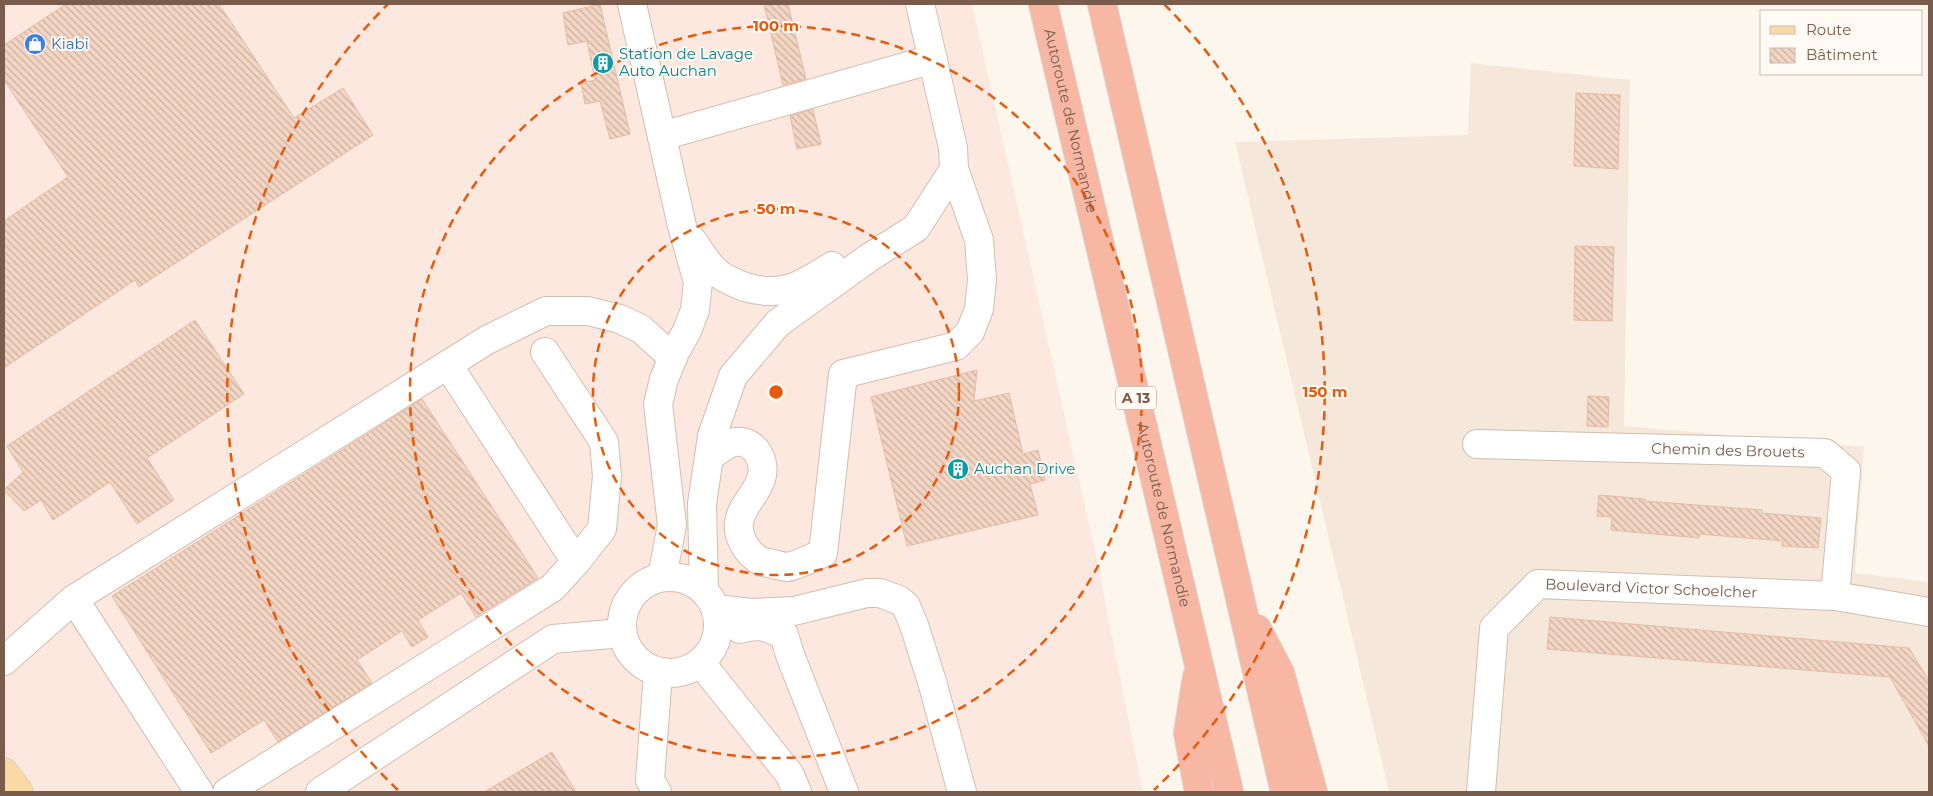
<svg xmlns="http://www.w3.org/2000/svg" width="1933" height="796" font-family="Montserrat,sans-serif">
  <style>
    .residential { fill: #f5e8da }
    .commercial { fill: #fde8e0 }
    .building { fill: url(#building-back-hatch); stroke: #e6bba3 }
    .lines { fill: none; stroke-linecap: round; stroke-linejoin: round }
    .minor-casing { stroke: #d1beb0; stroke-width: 30 }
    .major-casing { stroke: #dad1cd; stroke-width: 30 }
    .highway-casing { stroke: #dad1cd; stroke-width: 30 }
    .minor { stroke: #fff; stroke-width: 28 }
    .major { stroke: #fbd9a5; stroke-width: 28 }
    .highway { stroke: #f7b7a3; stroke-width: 28 }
    .ring { fill: none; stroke: #e8590c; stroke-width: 2.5; stroke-dasharray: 9 6 }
    .labels { text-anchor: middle; stroke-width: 4; stroke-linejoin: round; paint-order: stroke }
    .shield { fill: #fffaf3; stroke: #a28b7f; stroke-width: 1 }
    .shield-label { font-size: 14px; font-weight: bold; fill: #7a5c4d }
    .shop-label { font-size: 15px; fill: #366cbe; stroke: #fffaf3; text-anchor: start }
    .culture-label { font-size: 15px; fill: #0d838f; stroke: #fffaf3; text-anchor: start }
    .street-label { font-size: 15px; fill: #7a5c4d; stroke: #fffaf3 }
    .centre { fill: #e8590c; stroke: #fffaf3; stroke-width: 2.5 }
    .ring-label { font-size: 15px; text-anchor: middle; font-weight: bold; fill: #e8590c; stroke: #fffaf3; stroke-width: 4; stroke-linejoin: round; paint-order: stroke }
  </style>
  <defs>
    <pattern id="building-back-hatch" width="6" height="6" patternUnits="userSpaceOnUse" patternTransform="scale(1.25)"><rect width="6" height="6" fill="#f3d5c3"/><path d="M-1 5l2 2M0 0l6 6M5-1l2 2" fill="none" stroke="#cab0a1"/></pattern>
  </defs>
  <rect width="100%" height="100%" fill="#fdf6ec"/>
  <path class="residential" d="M 1471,63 L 1630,80 L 1624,426 L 1864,447 L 1855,573 L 1929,582 L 1929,792 L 1389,792 L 1235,142 L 1468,135 Z"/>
  <path class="commercial" d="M 4,4 L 972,4 L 1095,551 L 1143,792 L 4,792 Z"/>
  <g class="building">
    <path d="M 66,4 L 219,4 L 294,118 L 343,88 L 373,135 L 139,287 L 135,280 L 4,368 L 4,221 L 68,177 L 4,80 L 4,45 Z"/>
    <path d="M 600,4 L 630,134 L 610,139 L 600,101 L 585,104 L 581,83 L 595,80 L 587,41 L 568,45 L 563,13 Z"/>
    <path d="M 764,4 L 788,4 L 806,79 L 783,85 Z"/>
    <path d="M 1576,93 L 1620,95 L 1618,169 L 1574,166 Z"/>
    <path d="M 813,109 L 821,144 L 797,149 L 790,116 Z"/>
    <path d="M 1575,246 L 1614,247 L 1612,321 L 1574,320 Z"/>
    <path d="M 195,320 L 244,394 L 147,458 L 174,500 L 137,524 L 110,482 L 53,520 L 41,500 L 24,511 L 4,490 L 23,472 L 7,446 Z"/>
    <path d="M 977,370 L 974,401 L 1009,393 L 1023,454 L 1038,450 L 1045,480 L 1030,484 L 1038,515 L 907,546 L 871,397 Z"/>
    <path d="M 1588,396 L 1609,397 L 1608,427 L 1587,426 Z"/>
    <path d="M 422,399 L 538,578 L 476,617 L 461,593 L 418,620 L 428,637 L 412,647 L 402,631 L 357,660 L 372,683 L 278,742 L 264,720 L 211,753 L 112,596 Z"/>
    <path d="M 1599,495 L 1645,499 L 1645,501 L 1762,510 L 1762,513 L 1821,518 L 1818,548 L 1782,546 L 1783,541 L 1699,534 L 1699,538 L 1611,530 L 1612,517 L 1597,516 Z"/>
    <path d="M 1550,617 L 1909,648 L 1929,681 L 1929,746 L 1890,677 L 1547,649 Z"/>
    <path d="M 552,752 L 576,792 L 484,792 Z"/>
  </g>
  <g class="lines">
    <g class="minor-casing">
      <g id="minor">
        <path d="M 632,4 L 682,226 L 698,282 L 695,310 L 687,331 L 675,352 L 664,379 L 658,404 L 672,525 L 662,577"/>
        <path d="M 662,136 L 933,59"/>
        <path d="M 692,240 C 699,250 706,262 715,271 C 724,279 734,283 745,287 C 782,298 801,286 832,266"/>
        <path d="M 448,365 L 576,562"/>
        <path id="s1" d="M 1477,444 L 1825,453 L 1846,471 L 1835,596"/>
        <path d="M 709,457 C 717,452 726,443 735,442 C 755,439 767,462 761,479 C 756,495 741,506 739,523 C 737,537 748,555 761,561 C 765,563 771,563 776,565 C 779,565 784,567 787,567 C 797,566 813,557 823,553 L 843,374 L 956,346 L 970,332 L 979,309 L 982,280 L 979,240 L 954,169"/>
        <circle cx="670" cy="625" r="48"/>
        <path d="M 704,590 L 702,504 L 712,436 L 733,376 L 778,323 L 870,257 L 916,228 L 954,169 L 953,148 L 920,4"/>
        <path d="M 74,599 L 199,792"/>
        <path d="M 716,609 L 751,613 L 794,611 L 867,593 L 880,593 L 899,600 L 906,606 L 914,625 L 933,685 L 962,792"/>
        <path d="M 740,629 C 760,623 766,627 784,635 L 790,655 L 844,792"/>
        <path d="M 4,661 L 74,599 L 487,340 L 546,311 L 588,311 L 620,319 L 641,329 L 673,358"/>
        <path d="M 701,663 L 790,775 L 797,792"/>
        <path d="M 227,792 L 552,588 L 576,562 L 602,529 L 607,476 L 604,442 L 545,352"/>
        <path d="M 320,792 L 553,639 L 622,633"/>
        <path d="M 657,792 L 650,780 L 658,673"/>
        <path id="s2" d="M 1481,792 L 1494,628 L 1538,584 L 1835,596 L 1929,612"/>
      </g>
    </g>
    <g class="major-casing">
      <path id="major" d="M 4,772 L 19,792"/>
    </g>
    <g class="highway-casing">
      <g id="highway">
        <path id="s3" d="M 1043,4 L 1229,792"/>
        <path d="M 1102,4 L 1285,792"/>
        <path d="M 1257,629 L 1280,673 L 1313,792"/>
        <path d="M 1197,677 L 1188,733 L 1199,792"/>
      </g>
    </g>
    <use href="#minor" class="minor"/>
    <use href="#major" class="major"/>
    <use href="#highway" class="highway"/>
  </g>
  <g class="ring">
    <circle cx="776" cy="392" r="183"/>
    <circle cx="776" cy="392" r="366"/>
    <path d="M398 790A549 549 0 0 1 388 4M1164 4A549 549 0 0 1 1154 790"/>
  </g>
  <defs>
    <g id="shop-disc" transform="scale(1.125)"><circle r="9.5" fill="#3f7fe0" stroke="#fffaf3"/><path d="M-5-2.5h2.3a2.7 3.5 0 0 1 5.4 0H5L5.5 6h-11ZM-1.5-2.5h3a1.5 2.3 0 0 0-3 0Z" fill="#fff"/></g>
    <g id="building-disc" transform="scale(1.125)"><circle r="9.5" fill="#0f9aa8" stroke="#fffaf3"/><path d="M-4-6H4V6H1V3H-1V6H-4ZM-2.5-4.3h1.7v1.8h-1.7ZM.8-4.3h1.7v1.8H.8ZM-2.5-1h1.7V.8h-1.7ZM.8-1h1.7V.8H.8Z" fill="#fff"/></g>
  </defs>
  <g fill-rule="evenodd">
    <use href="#shop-disc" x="35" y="44"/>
    <use href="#building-disc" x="603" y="63"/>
    <use href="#building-disc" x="958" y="469"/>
  </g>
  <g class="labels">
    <rect class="shield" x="1116" y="386.5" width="40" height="23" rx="4"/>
    <g class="shield-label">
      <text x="1136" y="403">A 13</text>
    </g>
    <g class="shop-label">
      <text x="51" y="49">Kiabi</text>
    </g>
    <g class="culture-label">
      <text x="619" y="59">Station de Lavage<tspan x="619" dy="17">Auto Auchan</tspan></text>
      <text x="974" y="474">Auchan Drive</text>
    </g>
    <g class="street-label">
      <text dy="5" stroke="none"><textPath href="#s3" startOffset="120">Autoroute de Normandie</textPath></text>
      <text dy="5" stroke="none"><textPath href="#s1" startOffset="251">Chemin des Brouets</textPath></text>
      <text dy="5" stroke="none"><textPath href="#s3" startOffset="525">Autoroute de Normandie</textPath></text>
      <text dy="5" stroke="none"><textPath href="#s2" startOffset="340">Boulevard Victor Schoelcher</textPath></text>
    </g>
  </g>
  <circle cx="776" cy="392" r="8" class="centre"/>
  <g class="ring-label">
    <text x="776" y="31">100 m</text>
    <text x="776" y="214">50 m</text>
    <text x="1325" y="397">150 m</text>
  </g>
  <rect width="1933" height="796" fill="none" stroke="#7a5c4d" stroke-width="10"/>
  <rect x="1760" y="10" width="162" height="65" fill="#fffaf3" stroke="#cabbb1"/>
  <rect x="1770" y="26" width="25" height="8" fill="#fbd9a5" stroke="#cabbb1"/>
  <text x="1806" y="35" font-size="15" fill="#7a5c4d">Route</text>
  <rect x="1770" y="48" width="25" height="15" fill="url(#building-back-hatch)" stroke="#cabbb1"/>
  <text x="1806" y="60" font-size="15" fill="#7a5c4d">Bâtiment</text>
</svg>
